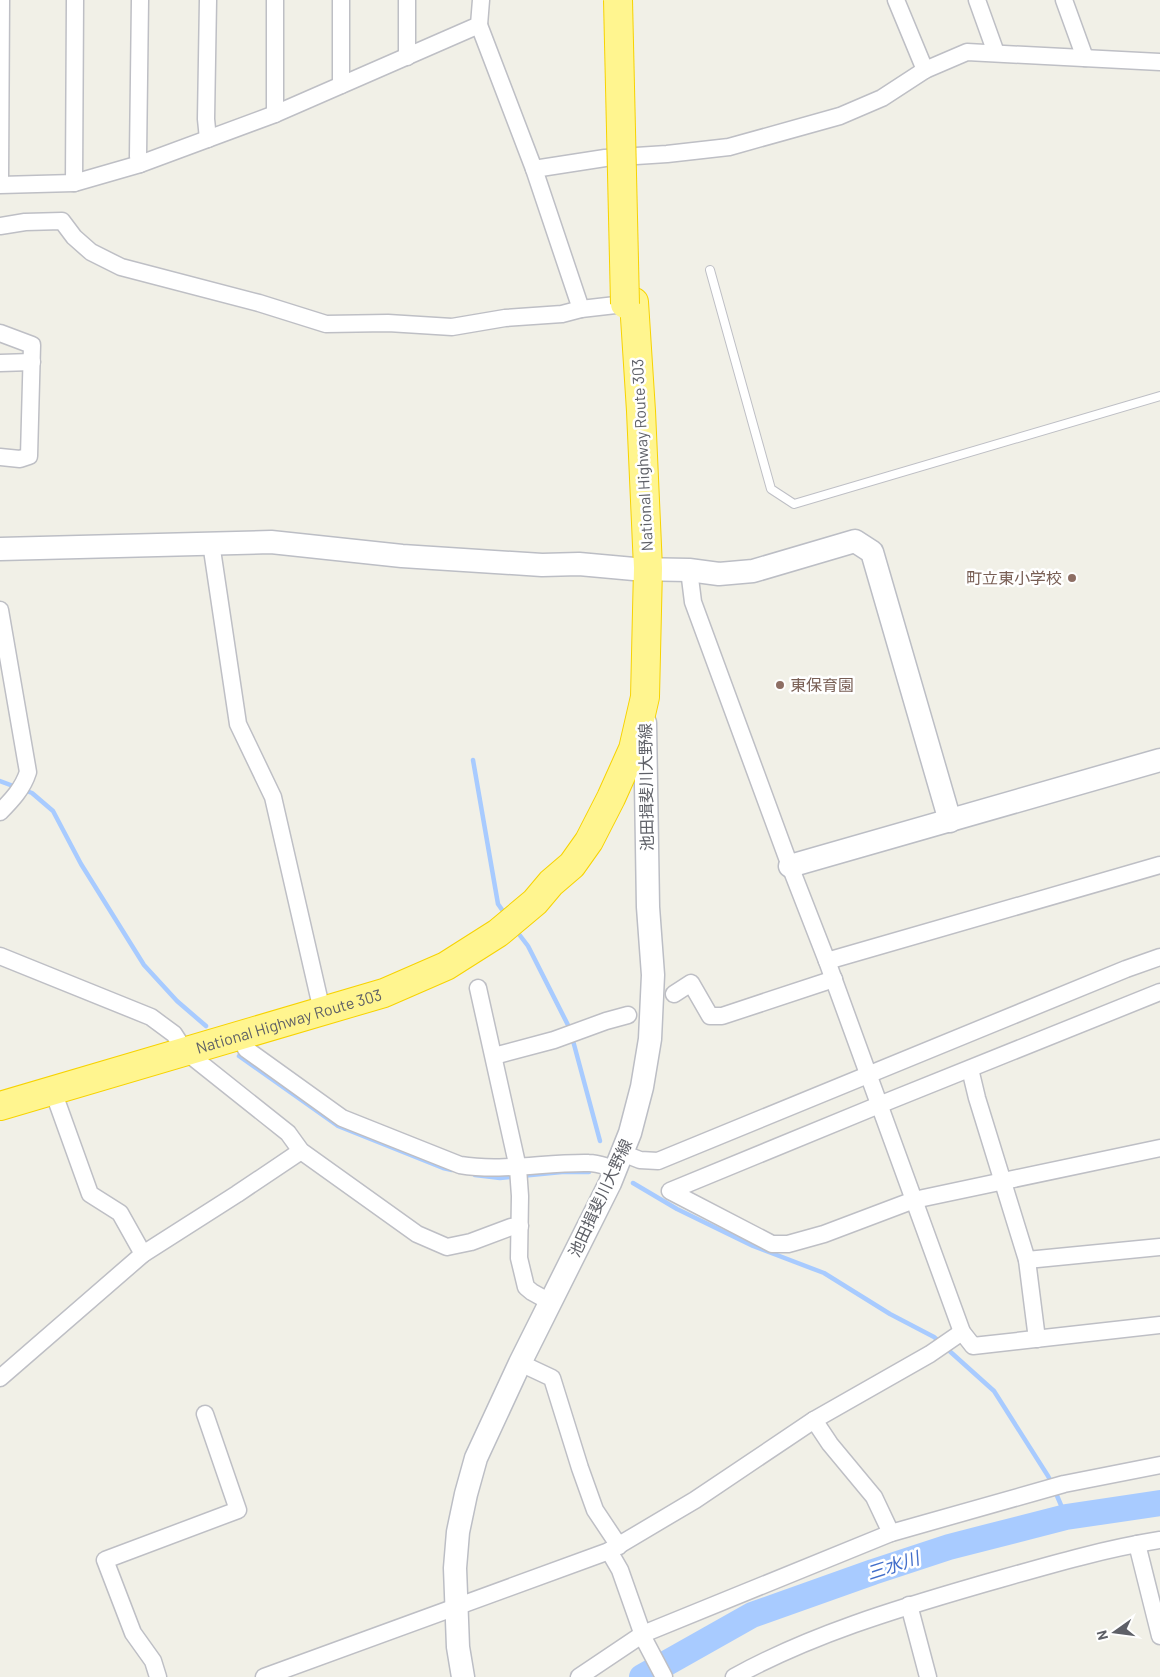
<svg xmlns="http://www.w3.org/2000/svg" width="1160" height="1677" font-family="Barlow,'Noto Sans JP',sans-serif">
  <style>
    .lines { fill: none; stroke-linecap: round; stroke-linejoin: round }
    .stream { stroke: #a8cbff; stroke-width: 4.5 }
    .river { stroke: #a8cbff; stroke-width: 26 }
    .lane-casing { stroke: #bebfc5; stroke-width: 10 }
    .street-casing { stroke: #bebfc5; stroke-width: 19 }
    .secondary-casing { stroke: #bcbec5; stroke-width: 25 }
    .highway-casing { stroke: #f7d300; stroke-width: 30 }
    .lane { stroke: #fff; stroke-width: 8 }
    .street { stroke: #fff; stroke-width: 16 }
    .secondary { stroke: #fff; stroke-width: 22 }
    .highway { stroke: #fff58f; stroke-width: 28 }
    .highway-bridge-casing { stroke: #f7d300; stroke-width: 30; stroke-linecap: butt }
    .highway-bridge { stroke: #fff58f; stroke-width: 28 }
    .education-dot { fill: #8d6e63; stroke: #fff; stroke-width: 2 }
    .labels { text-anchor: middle; stroke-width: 5; stroke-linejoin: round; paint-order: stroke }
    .street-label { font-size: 16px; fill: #5e6067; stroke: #fff }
    .education-label { font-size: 16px; fill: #785e54; stroke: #fff; text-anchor: end }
    .water-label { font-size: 18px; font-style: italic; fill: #436fca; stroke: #fff }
  </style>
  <rect width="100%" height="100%" fill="#f1f0e7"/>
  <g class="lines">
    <g class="stream">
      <path d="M 473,760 L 498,904 L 505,914"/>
      <path d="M 0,781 L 32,793 L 53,811 L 81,864 L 144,965 L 177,1001 L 206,1026"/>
      <path d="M 515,929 L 528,946 L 570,1029"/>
      <path d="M 572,1037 L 600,1141"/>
      <path d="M 239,1056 L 338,1126 L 443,1168 L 452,1170"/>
      <path d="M 475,1175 L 500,1178 L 562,1172 L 589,1172"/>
      <path d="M 633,1183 L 677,1209 L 753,1246 L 824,1273 L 890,1314 L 934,1337 L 940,1342"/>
      <path d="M 945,1347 L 994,1391 L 1048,1476 L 1052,1484"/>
      <path d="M 1055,1491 L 1066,1517"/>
    </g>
    <path class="river" d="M 642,1677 L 752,1615 L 873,1572 L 949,1547 L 1066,1517 L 1160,1503"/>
    <g class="lane-casing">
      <path id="lane" d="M 710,270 L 771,489 L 794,504 L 1160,396"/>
    </g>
    <g class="street-casing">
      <g id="street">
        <path d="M 140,0 L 138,156 L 140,164"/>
        <path d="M 275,0 L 275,114"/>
        <path d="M 341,0 L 341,85"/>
        <path d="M 896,0 L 925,70"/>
        <path d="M 977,0 L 996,53"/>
        <path d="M 1064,0 L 1085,58"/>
        <path d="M 479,25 L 534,169 L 581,309"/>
        <path d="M 407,57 L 407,0"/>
        <path d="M 208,139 L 206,119 L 208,0"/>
        <path d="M 534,169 L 605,158 L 667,154 L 729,147 L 840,116 L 882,98 L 925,70 L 967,52 L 1160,62"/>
        <path d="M 0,179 L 1,0"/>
        <path d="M 74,183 L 75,0"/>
        <path d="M 0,185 L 74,183 L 140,164 L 275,114 L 479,25 L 481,0"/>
        <path d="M 0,226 L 25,222 L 62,221 L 74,237 L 91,252 L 121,267 L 259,303 L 326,324 L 388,323 L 452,327 L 505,318 L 562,314 L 581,309 L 633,303"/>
        <path d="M 0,333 L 32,345 L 29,456 L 20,459 L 0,457"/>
        <path d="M 0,363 L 32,362"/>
        <path d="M 211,543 L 238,724 L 273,797 L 322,1011"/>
        <path d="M 689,570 L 693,602 L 790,866 L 827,961 L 962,1332 L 973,1346 L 1160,1325"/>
        <path d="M 0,610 L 28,772 C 23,788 12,800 0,812"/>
        <path d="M 0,956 L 151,1017 L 174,1034 L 185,1051 L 288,1133 L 301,1151 L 417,1234 L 447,1247 L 471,1242 L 511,1227 L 520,1226"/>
        <path d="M 827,961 L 1160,865"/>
        <path d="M 478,988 L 518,1168 L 520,1196 L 519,1258 L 526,1287 L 532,1292 L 550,1302"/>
        <path d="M 1160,992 L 879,1105 L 670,1191 L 772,1244 L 788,1244 L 824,1234 L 914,1200 L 1160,1148"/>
        <path d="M 674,994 L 691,983 L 710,1016 L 722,1016 L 834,979"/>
        <path d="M 239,1035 L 246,1049 L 342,1118 L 460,1165 C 503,1172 546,1162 589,1163 C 598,1163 607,1167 616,1169"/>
        <path d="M 494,1056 L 554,1040 L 606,1021 L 628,1015"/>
        <path d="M 970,1069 L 977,1098 L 1027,1260 L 1037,1339"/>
        <path d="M 53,1091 L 90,1194 L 120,1213 L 143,1254"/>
        <path d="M 622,1153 L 640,1160 L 658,1161 L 1126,969 L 1160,957"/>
        <path d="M 1027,1260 L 1160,1247"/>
        <path d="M 520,1363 L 552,1378 L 580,1468 L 595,1510 L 619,1546"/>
        <path d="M 0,1378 L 143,1254 L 237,1194 L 301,1151"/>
        <path d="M 814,1420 L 830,1444 L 874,1497 L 891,1533"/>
        <path d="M 1137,1544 L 1160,1636"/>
        <path d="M 609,1551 L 620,1570 L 645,1641 L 664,1677"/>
        <path d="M 909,1605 L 928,1677"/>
        <path d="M 158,1677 L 153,1661 L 133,1633 L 105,1560 L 238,1510 L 205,1414"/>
        <path d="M 264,1677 L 609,1551 L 695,1500 L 814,1420 L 930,1354 L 962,1332"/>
        <path d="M 579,1677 L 643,1634 L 891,1533 L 1064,1484 L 1160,1465"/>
        <path d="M 734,1677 C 810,1635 896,1609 979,1585 C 1039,1568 1098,1550 1160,1540"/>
      </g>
    </g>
    <g class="secondary-casing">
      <g id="secondary">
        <path d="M 0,549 L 271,542 L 402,556 L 542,565 L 579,564 L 634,569 L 689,570 L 719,574 L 753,571 L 855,541 L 872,552 L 950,821"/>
        <path d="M 790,866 L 1160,760"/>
        <path d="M 463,1677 L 458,1647 L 455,1568 L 458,1532 L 466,1494 L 476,1458 L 520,1363 L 610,1183 L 630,1133 L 642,1087 L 650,1039 L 653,975 L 648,907 L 645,723"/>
      </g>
    </g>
    <g class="highway-casing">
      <g id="highway">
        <path id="s1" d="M 0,1106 L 384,993 L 446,966 L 498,933 L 535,902 L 551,883 L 572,865 L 589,841 L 611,798 L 633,749 L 645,697 L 648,568 L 641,411 L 634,302"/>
      </g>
    </g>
    <use href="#lane" class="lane"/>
    <use href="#street" class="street"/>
    <use href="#secondary" class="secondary"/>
    <use href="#highway" class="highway"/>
    <g class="highway-bridge-casing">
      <path id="highway-bridge" d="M 618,0 L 625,304"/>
    </g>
    <use href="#highway-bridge" class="highway-bridge"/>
  </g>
  <g class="education-dot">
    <circle cx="1072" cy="578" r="5"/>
    <circle cx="780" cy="685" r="5"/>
  </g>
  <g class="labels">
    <g class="street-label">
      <text transform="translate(642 455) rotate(-93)" y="6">National Highway Route 303</text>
      <text transform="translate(646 787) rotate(-91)" y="6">池田揖斐川大野線</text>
      <text dy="6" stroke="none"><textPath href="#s1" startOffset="301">National Highway Route 303</textPath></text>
      <text transform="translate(600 1198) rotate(-65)" y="6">池田揖斐川大野線</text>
    </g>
    <g class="education-label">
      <text x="1062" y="584">町立東小学校</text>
      <text x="790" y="691" text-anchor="start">東保育園</text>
    </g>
    <g class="water-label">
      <text transform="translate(893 1566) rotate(-18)" y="6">三水川</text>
    </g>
  </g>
  <g transform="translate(1115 1632) rotate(256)" stroke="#ffffff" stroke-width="4" paint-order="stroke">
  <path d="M0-4L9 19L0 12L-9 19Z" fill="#5e6067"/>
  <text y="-8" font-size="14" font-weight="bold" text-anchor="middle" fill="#5e6067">N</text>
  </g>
</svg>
